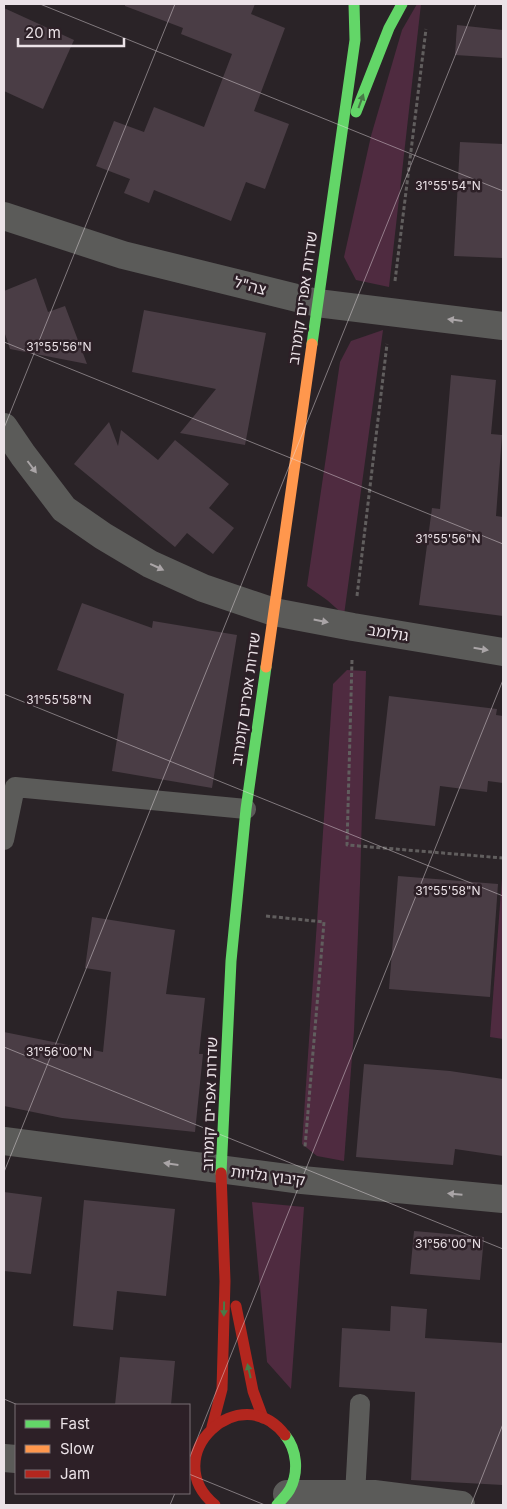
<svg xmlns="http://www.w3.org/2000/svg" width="507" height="1509" font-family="Inter,'Noto Sans Hebrew',sans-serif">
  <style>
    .green { fill: #4f2b40 }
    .building { fill: #4a3d45 }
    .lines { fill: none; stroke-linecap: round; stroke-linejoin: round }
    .path { stroke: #615e5e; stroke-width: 3; stroke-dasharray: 4 2.5; stroke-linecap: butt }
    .lane { stroke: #5b5b59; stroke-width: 20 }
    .street { stroke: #5b5b59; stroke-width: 28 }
    .fast { stroke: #63d668; stroke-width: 11 }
    .slow { stroke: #ff974d; stroke-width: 11 }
    .jam { stroke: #b3261e; stroke-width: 11 }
    .oneway { fill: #487b48 }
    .oneway2 { fill: #aaa5a7 }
    .ticks { fill: none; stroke: #ebe2e7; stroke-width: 1; stroke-opacity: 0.45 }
    .labels { text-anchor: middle; stroke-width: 5; stroke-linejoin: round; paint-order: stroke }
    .street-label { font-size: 15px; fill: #ebe2e7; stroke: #2d2027 }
    .ticks-label { font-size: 12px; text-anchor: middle; fill: #ebe2e7; stroke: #2d2027; stroke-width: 5; stroke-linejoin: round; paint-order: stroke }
  </style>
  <rect width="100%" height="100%" fill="#2a2327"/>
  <g class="green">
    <path d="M 417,4 L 421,4 L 389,287 L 356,280 L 344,257 L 371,136 L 402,30 Z"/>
    <path d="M 383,330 L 344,615 L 327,600 L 307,586 L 340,362 L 351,341 Z"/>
    <path d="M 347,670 L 366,671 L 360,884 L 354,1031 L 344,1161 L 317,1156 L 302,1144 L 333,684 Z"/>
    <path d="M 503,865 L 503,1039 L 490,1037 Z"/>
    <path d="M 252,1202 L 304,1207 L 291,1389 L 267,1362 Z"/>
  </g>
  <g class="building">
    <path d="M 125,4 L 255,4 L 251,14 L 285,28 L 254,111 L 289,124 L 265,189 L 246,182 L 231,221 L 154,190 L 149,203 L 124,193 L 130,179 L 96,166 L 114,121 L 144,132 L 154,107 L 204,127 L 232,54 L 181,34 L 183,28 L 125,6 Z"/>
    <path d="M 4,8 L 74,40 L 43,109 L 4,91 Z"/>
    <path d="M 457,25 L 503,30 L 503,58 L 455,55 Z"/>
    <path d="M 460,142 L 503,144 L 503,258 L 454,256 Z"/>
    <path d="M 36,278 L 48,312 L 65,306 L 87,364 L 10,349 L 4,331 L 4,291 Z"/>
    <path d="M 144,310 L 266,333 L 245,445 L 180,433 L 216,389 L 132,372 Z"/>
    <path d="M 451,375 L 496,380 L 491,434 L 502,435 L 496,516 L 503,517 L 503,616 L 419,605 L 432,508 L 440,509 Z"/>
    <path d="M 109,422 L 118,446 L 121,430 L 158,460 L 175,440 L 229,484 L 209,508 L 234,528 L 213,554 L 187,533 L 175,547 L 74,464 Z"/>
    <path d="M 82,603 L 152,628 L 153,621 L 237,635 L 212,788 L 112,771 L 124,694 L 57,670 Z"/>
    <path d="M 389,696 L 497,709 L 496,715 L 503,716 L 503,783 L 488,781 L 487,792 L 440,786 L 435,826 L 375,819 Z"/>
    <path d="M 398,876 L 498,884 L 490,997 L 389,989 Z"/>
    <path d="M 92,917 L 175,930 L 166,994 L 205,998 L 199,1054 L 203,1054 L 195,1132 L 62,1118 L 4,1106 L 4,1032 L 103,1052 L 111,972 L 85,968 Z"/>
    <path d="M 364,1064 L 450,1071 L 503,1079 L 503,1156 L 455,1149 L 453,1165 L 356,1157 Z"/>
    <path d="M 4,1192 L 42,1197 L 31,1274 L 4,1271 Z"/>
    <path d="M 84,1200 L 175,1209 L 166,1296 L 117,1291 L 113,1330 L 73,1326 Z"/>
    <path d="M 414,1231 L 484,1237 L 480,1280 L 410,1274 Z"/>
    <path d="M 391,1306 L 427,1309 L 425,1338 L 503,1343 L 503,1485 L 411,1480 L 415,1392 L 339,1387 L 342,1328 L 390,1331 Z"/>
    <path d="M 120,1357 L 175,1361 L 171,1405 L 115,1405 Z"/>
  </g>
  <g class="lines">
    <g class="path">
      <path d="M 395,281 L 426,29"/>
      <path d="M 357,596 L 387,344"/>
      <path d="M 352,660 L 347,845 L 503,858"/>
      <path d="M 266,916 L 324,922 L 305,1147"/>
    </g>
    <g class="lane">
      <path d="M 4,840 L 15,787 L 246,809"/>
      <path d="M 355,1495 L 360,1404"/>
    </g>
    <g class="street">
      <path d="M 4,216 L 123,255 L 317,303 L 503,326"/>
      <path d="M 4,427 L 23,455 L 64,509 L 103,536 L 150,564 L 203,588 L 274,612 L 353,627 L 503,652"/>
      <path d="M 4,1141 L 302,1180 L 503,1199"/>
      <path d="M 4,1458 L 16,1459"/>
      <path d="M 287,1494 L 374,1494 L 461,1505"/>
    </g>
    <g class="fast">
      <path d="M 356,112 L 389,28 L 402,4"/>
      <path d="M 312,344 L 355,40 L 354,4"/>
      <path d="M 221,1173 L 231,961 L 246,809 L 266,667"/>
      <path d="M 277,1505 C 281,1500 287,1495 290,1489 C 299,1472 297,1450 285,1435"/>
    </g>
    <path class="slow" d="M 266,667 L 312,344"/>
    <g class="jam">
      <path d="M 236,1306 L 253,1391 L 263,1418"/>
      <path d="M 212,1427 L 222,1389 L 225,1281 L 221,1173"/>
      <path d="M 215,1505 C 156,1456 241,1377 285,1435"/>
    </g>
  </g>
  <defs><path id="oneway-solid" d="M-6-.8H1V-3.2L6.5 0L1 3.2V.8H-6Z" transform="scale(1.25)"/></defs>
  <g class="oneway">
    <use href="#oneway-solid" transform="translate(361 101) rotate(-70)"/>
    <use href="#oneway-solid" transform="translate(224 1309) rotate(91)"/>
    <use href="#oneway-solid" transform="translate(249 1371) rotate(-103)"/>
  </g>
  <g class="oneway2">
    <use href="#oneway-solid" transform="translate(455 320) rotate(-173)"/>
    <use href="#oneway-solid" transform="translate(32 467) rotate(53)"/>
    <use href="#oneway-solid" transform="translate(157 567) rotate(25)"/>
    <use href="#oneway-solid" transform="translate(321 621) rotate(11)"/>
    <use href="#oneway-solid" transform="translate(481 649) rotate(9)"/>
    <use href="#oneway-solid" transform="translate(171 1164) rotate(-172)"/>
    <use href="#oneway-solid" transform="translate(455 1194) rotate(-175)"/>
  </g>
  <path class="ticks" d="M 40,4 L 503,191M 4,342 L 503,544M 4,428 L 175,4M 4,694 L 503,896M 4,1047 L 503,1249M 4,1172 L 476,4M 4,1399 L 18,1405M 189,1459 L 503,680M 189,1474 L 265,1505M 170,1505 L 175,1493M 471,1505 L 503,1424"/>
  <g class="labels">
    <g class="street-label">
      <text transform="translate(250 286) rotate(15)" y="5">צה"ל</text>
      <text transform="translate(303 298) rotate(-82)" y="5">שדרות אפרים קומרוב</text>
      <text transform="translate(388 633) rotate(9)" y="5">גולומב</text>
      <text transform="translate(246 699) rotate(-82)" y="5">שדרות אפרים קומרוב</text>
      <text transform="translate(210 1104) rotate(-88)" y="5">שדרות אפרים קומרוב</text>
      <text transform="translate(268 1176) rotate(7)" y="5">קיבוץ גלויות</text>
    </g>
  </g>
  <g class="ticks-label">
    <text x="448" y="190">31°55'54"N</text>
    <text x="59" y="351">31°55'56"N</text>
    <text x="448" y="543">31°55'56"N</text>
    <text x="59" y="704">31°55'58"N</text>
    <text x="448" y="895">31°55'58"N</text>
    <text x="59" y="1056">31°56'00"N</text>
    <text x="448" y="1248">31°56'00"N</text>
  </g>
  <rect width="507" height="1509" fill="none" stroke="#ebe2e7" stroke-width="10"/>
  <rect x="15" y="1404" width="175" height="90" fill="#2d2027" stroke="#796e74"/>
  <rect x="25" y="1420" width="25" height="8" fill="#63d668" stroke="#796e74"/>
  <text x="60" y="1429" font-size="15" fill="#ebe2e7">Fast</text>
  <rect x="25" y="1445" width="25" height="8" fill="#ff974d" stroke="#796e74"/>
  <text x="60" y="1454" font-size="15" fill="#ebe2e7">Slow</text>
  <rect x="25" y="1470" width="25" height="8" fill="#b3261e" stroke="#796e74"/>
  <text x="60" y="1479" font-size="15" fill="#ebe2e7">Jam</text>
  <path d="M18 38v8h106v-8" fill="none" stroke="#ebe2e7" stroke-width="2.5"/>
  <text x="25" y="38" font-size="15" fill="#ebe2e7" stroke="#2d2027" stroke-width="4" paint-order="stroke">20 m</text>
</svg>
